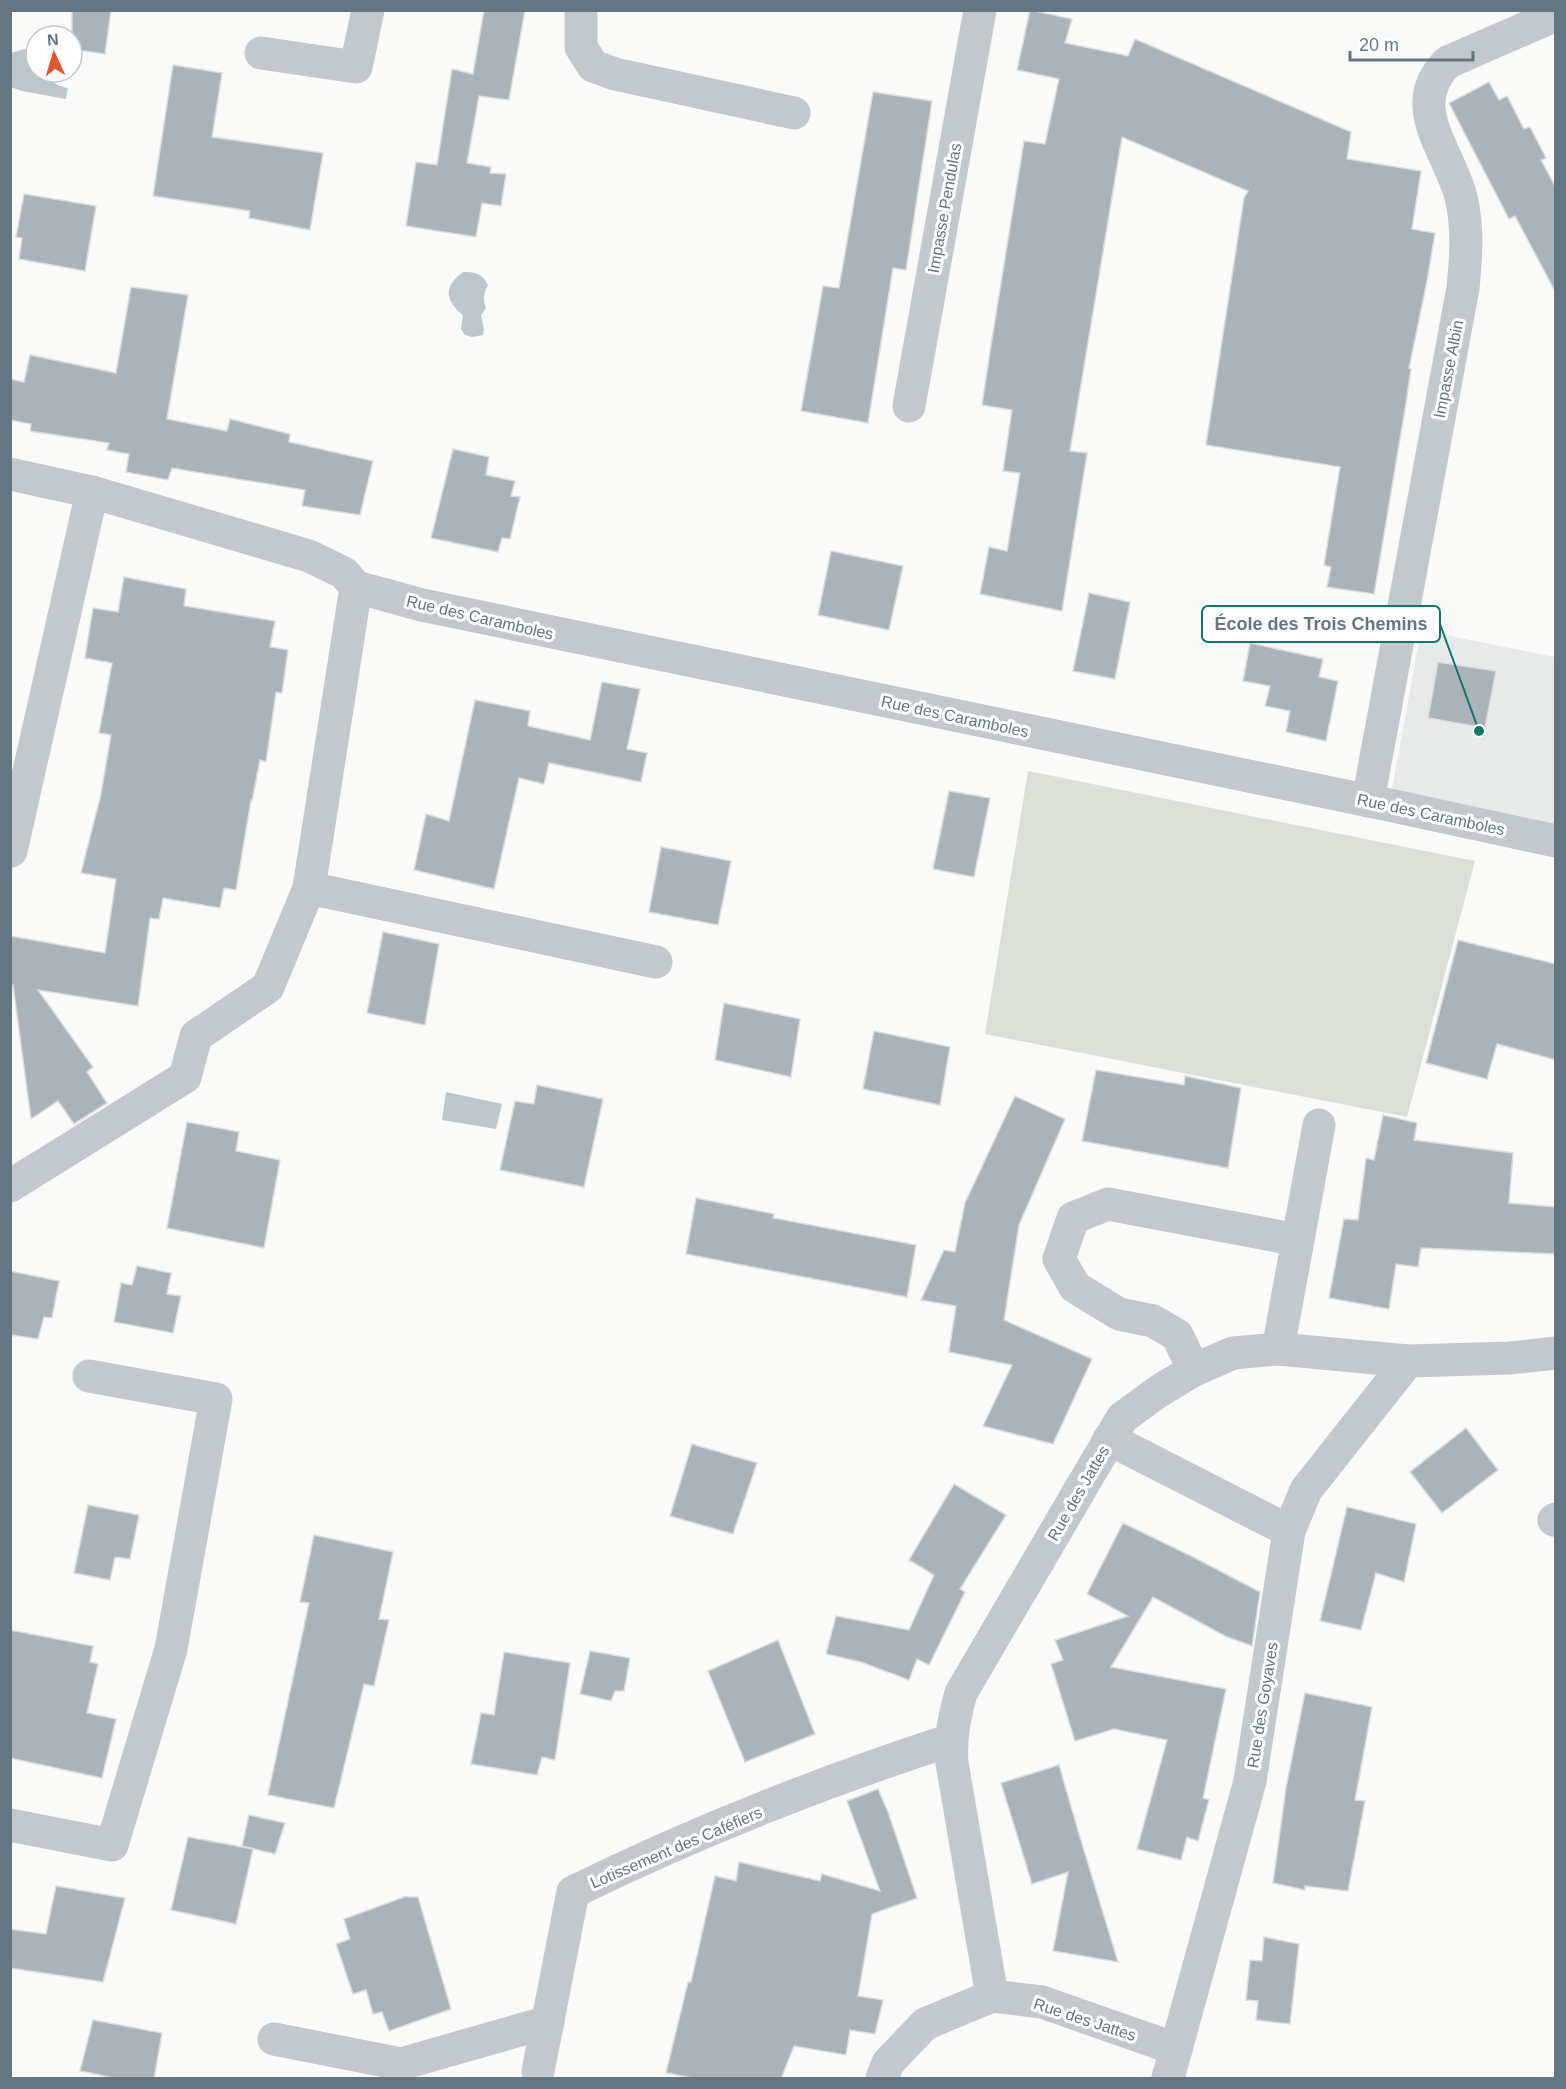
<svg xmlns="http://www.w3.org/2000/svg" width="1566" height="2089" font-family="Helvetica,sans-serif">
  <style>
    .built { fill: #e8e9e9 }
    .green { fill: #dadfd7 }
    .water { fill: #bbc7cb }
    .building { fill: #aab3b9; stroke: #dcdcda; stroke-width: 1.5 }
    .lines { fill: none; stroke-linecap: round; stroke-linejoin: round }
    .minor { stroke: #c3c8cc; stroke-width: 33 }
    .labels { text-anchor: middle; stroke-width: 6; stroke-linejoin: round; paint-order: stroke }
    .street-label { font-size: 16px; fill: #657683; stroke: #fff }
    .leader { fill: none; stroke: #0f766e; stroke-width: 2 }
    .callout-dot { fill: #0f766e; stroke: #fff; stroke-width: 2 }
    .callout { fill: #fff; stroke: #0f766e; stroke-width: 2 }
    .callout-label { font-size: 18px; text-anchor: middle; font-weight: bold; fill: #657683 }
  </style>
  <rect width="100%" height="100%" fill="#fafaf8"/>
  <path class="built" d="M 1421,630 L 1555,657 L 1555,841 L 1389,805 Z"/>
  <path class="green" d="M 1028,771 L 1475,861 L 1407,1117 L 985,1034 Z"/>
  <g class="water">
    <path d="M 24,49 L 36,53 L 36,72 L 49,72 C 51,84 58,86 68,88 L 66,99 L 22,91 L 11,87 L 11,53 Z"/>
    <path d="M 463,272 C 475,272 482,273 488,285 C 483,294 483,299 486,308 L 481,315 L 484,330 L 483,335 L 472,337 L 465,335 L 461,329 L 463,315 C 445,300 443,287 463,272 Z"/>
    <path d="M 446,1092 L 502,1104 L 496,1129 L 442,1120 Z"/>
  </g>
  <g class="building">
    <path d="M 72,10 L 111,10 L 105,54 L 72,49 Z"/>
    <path d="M 484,10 L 525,10 L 509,100 L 479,96 L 467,163 L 491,167 L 490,173 L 506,174 L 501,206 L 482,203 L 476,237 L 406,226 L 416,162 L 437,165 L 452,69 L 473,74 Z"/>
    <path d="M 1030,10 L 1072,19 L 1065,43 L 1128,56 L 1135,39 L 1351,132 L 1347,159 L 1421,171 L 1412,229 L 1435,233 L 1427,281 L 1409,368 L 1411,369 L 1406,403 L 1374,594 L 1327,587 L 1331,567 L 1324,565 L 1340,467 L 1206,445 L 1244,198 L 1248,191 L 1122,137 L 1070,451 L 1087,453 L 1062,611 L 980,594 L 989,547 L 1007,551 L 1020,473 L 1003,471 L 1012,410 L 982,405 L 992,339 L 1024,141 L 1045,144 L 1059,79 L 1017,70 Z"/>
    <path d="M 173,65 L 222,73 L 212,137 L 323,153 L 310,230 L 249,218 L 250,211 L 153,196 Z"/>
    <path d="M 1489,82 L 1499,100 L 1507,96 L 1524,129 L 1530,127 L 1546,158 L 1541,160 L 1556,188 L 1556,293 L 1515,216 L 1509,219 L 1449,103 Z"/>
    <path d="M 873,92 L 932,101 L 906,270 L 893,268 L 868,423 L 801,411 L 823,286 L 839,288 Z"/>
    <path d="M 24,194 L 96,206 L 85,271 L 19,259 L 22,238 L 16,237 Z"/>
    <path d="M 131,287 L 188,295 L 167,419 L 227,431 L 230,419 L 290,434 L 289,442 L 373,461 L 360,515 L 302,506 L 305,490 L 172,468 L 168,480 L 126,472 L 129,454 L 107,450 L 109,443 L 30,431 L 31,424 L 10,420 L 10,379 L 24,382 L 30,355 L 116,373 Z"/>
    <path d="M 453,449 L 489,457 L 486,475 L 515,481 L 511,496 L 520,497 L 510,539 L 502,538 L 498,552 L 431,538 Z"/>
    <path d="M 831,551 L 903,566 L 889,630 L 818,615 Z"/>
    <path d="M 124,577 L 186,589 L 184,606 L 275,621 L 270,647 L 288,650 L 282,693 L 276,692 L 266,762 L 260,760 L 252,801 L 251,800 L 236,890 L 224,888 L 220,908 L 163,898 L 159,919 L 150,918 L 138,1006 L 38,990 L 93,1067 L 87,1072 L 107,1103 L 74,1124 L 58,1101 L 31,1119 L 13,985 L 10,985 L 10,936 L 105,953 L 116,879 L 81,873 L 101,794 L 111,735 L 99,733 L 112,663 L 85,658 L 93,608 L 118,612 Z"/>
    <path d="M 1089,593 L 1130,602 L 1115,679 L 1073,671 Z"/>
    <path d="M 1250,643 L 1323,659 L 1319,677 L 1338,681 L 1326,741 L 1286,732 L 1290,711 L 1265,706 L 1270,686 L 1243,681 Z"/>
    <path d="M 1438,662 L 1496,671 L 1485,728 L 1428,718 Z"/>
    <path d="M 602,682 L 640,689 L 627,749 L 647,753 L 641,782 L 549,763 L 544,784 L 519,778 L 494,889 L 414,870 L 426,814 L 449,821 L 475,700 L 530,711 L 528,726 L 590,740 Z"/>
    <path d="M 949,791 L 990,798 L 974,877 L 933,869 Z"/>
    <path d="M 661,847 L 731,861 L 718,925 L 649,912 Z"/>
    <path d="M 383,932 L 439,944 L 425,1025 L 367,1013 Z"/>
    <path d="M 1458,940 L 1556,964 L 1556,1060 L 1497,1044 L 1487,1079 L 1426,1063 Z"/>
    <path d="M 724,1003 L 800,1019 L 791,1077 L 715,1060 Z"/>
    <path d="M 874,1031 L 950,1047 L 940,1105 L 863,1089 Z"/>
    <path d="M 1096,1070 L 1184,1085 L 1185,1076 L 1241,1088 L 1228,1168 L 1082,1141 Z"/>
    <path d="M 537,1085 L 603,1099 L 584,1187 L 500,1170 L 515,1101 L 534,1104 Z"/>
    <path d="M 1015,1096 L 1065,1119 L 1019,1225 L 1004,1320 L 1092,1359 L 1053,1444 L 983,1426 L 1012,1365 L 949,1352 L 956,1306 L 921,1300 L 944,1250 L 955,1252 L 965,1203 Z"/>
    <path d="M 1383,1115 L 1417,1123 L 1414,1140 L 1513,1153 L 1509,1203 L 1556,1207 L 1556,1254 L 1421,1248 L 1418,1267 L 1396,1264 L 1389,1309 L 1329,1298 L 1344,1219 L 1358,1220 L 1366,1158 L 1374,1160 Z"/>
    <path d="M 187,1122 L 239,1132 L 236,1151 L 280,1160 L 264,1248 L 167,1228 Z"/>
    <path d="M 696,1198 L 774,1214 L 773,1218 L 916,1245 L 907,1297 L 686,1254 Z"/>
    <path d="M 137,1266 L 171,1273 L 167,1294 L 181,1296 L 173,1333 L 114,1322 L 121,1283 L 132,1285 Z"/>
    <path d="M 10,1271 L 59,1281 L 52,1318 L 44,1317 L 38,1339 L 10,1335 Z"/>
    <path d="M 1466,1428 L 1498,1470 L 1442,1513 L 1410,1472 Z"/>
    <path d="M 692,1444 L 757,1463 L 733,1534 L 670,1516 Z"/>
    <path d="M 954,1484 L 1006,1515 L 960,1589 L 965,1592 L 929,1665 L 917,1659 L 909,1680 L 861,1662 L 826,1654 L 836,1616 L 909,1630 L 934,1575 L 909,1560 Z"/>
    <path d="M 88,1505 L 139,1515 L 130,1559 L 115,1557 L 110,1580 L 74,1573 Z"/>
    <path d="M 1347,1507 L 1416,1524 L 1404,1582 L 1376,1573 L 1361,1630 L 1320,1621 Z"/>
    <path d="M 1123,1523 L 1195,1558 L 1260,1592 L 1252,1646 L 1225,1636 L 1153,1597 L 1111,1667 L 1226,1689 L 1203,1798 L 1209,1800 L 1198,1841 L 1187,1837 L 1181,1860 L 1137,1849 L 1167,1740 L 1114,1729 L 1075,1741 L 1051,1664 L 1063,1660 L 1055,1640 L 1128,1616 L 1087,1594 Z"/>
    <path d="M 314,1535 L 393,1552 L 379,1619 L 389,1620 L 374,1686 L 364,1684 L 334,1808 L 268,1795 L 309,1603 L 300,1602 Z"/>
    <path d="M 10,1630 L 93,1646 L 90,1662 L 98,1664 L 87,1713 L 116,1719 L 102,1778 L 10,1758 Z"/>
    <path d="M 778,1640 L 815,1734 L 745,1762 L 708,1671 Z"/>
    <path d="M 590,1651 L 630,1658 L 624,1691 L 615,1691 L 611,1701 L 580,1694 Z"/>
    <path d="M 504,1652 L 570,1663 L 555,1760 L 542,1757 L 537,1775 L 471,1764 L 481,1713 L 494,1715 Z"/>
    <path d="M 1305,1693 L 1372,1707 L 1355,1800 L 1365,1801 L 1348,1891 L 1305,1886 L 1305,1890 L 1273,1883 L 1286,1788 Z"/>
    <path d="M 1059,1765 L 1079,1834 L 1118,1962 L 1053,1951 L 1068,1872 L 1032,1884 L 1001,1783 Z"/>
    <path d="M 878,1789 L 888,1812 L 917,1898 L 872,1914 L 858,1996 L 883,2000 L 875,2034 L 850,2030 L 846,2055 L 794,2046 L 781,2079 L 699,2079 L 666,2073 L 688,1982 L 691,1982 L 715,1876 L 736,1881 L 739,1862 L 820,1881 L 822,1874 L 880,1891 L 847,1801 Z"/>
    <path d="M 249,1815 L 285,1823 L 275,1854 L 242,1846 Z"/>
    <path d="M 188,1837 L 253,1849 L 236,1924 L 171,1910 Z"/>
    <path d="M 56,1886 L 125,1898 L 103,1982 L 10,1968 L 10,1929 L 46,1934 Z"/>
    <path d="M 404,1897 L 418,1897 L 451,2009 L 389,2031 L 382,2012 L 373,2014 L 366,1990 L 353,1994 L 336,1944 L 350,1939 L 344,1919 Z"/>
    <path d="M 1264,1937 L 1299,1944 L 1290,2024 L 1256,2020 L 1258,2001 L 1246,2000 L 1250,1960 L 1262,1961 Z"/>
    <path d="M 93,2020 L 162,2033 L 154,2079 L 119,2079 L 80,2071 Z"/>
  </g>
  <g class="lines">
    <g class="minor">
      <path d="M 581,10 L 581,47 L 593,66 L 615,74 L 794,113"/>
      <path d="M 261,53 L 356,67 L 368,10"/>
      <path d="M 909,406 L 980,10"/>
      <path d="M 10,474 L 92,492 L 309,556 L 344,573 L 356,587 L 422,605 L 1389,805 L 1556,841"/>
      <path d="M 1368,801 L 1463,288 C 1466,258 1468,231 1462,201 C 1452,154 1402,106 1448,62 L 1556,15"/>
      <path d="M 11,851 L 92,492"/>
      <path d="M 309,888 L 656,962"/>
      <path d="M 10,1186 L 185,1077 L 196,1036 L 268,987 L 309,888 L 356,587"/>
      <path d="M 1278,1349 L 1319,1125"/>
      <path d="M 1194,1370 L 1177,1335 L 1153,1321 L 1119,1314 L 1075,1287 L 1059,1259 L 1073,1218 L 1108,1204 L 1298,1240"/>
      <path d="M 1109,1439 L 1289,1531"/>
      <path d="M 1554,1520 L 1556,1519"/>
      <path d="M 10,1825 L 112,1845 L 171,1649 L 216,1399 L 89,1376"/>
      <path d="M 992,1996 L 952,1763 C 950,1738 954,1717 961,1693 L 1122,1418 L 1159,1391 L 1194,1370 L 1233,1353 L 1278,1349 L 1408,1361 L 1510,1358 L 1556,1353"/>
      <path d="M 274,2039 L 401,2064 L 548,2022"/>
      <path d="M 538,2071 L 573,1892 C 695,1832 822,1782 951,1740"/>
      <path d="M 882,2078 L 888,2063 L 925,2024 L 992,1996 L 1042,2002 L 1176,2049"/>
      <path d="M 1168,2078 L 1250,1781 L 1289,1531 L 1306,1490 L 1408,1361"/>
    </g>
  </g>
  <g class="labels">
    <g class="street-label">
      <text transform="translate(944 208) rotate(-80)" y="6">Impasse Pendulas</text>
      <text transform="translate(1448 369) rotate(-79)" y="6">Impasse Albin</text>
      <text transform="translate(480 617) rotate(13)" y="6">Rue des Caramboles</text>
      <text transform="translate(955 716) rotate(12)" y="6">Rue des Caramboles</text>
      <text transform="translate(1431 814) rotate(12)" y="6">Rue des Caramboles</text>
      <text transform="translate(1078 1493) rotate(-60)" y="6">Rue des Jattes</text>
      <text transform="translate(1262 1705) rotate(-81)" y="6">Rue des Goyaves</text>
      <text transform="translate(676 1847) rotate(-23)" y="6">Lotissement des Caféfiers</text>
      <text transform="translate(1085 2019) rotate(18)" y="6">Rue des Jattes</text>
    </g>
  </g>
  <path class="leader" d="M1479 731L1440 624"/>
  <circle class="callout-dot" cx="1479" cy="731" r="6"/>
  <rect class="callout" x="1202" y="606" width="238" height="36" rx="6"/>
  <g class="callout-label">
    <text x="1321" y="630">École des Trois Chemins</text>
  </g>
  <rect width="1566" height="2089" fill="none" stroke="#657683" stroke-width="24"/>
  <g transform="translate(54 54) rotate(356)"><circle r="28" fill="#ffffff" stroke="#c1c8cd" stroke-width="1.5"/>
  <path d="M0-4.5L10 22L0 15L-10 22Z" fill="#e4572e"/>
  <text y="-9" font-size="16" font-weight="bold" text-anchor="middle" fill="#657683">N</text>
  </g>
  <path d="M1350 51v9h123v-9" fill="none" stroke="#657683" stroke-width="3"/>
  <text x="1359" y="51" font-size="18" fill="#657683" stroke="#ffffff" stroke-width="4.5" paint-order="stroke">20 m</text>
</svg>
